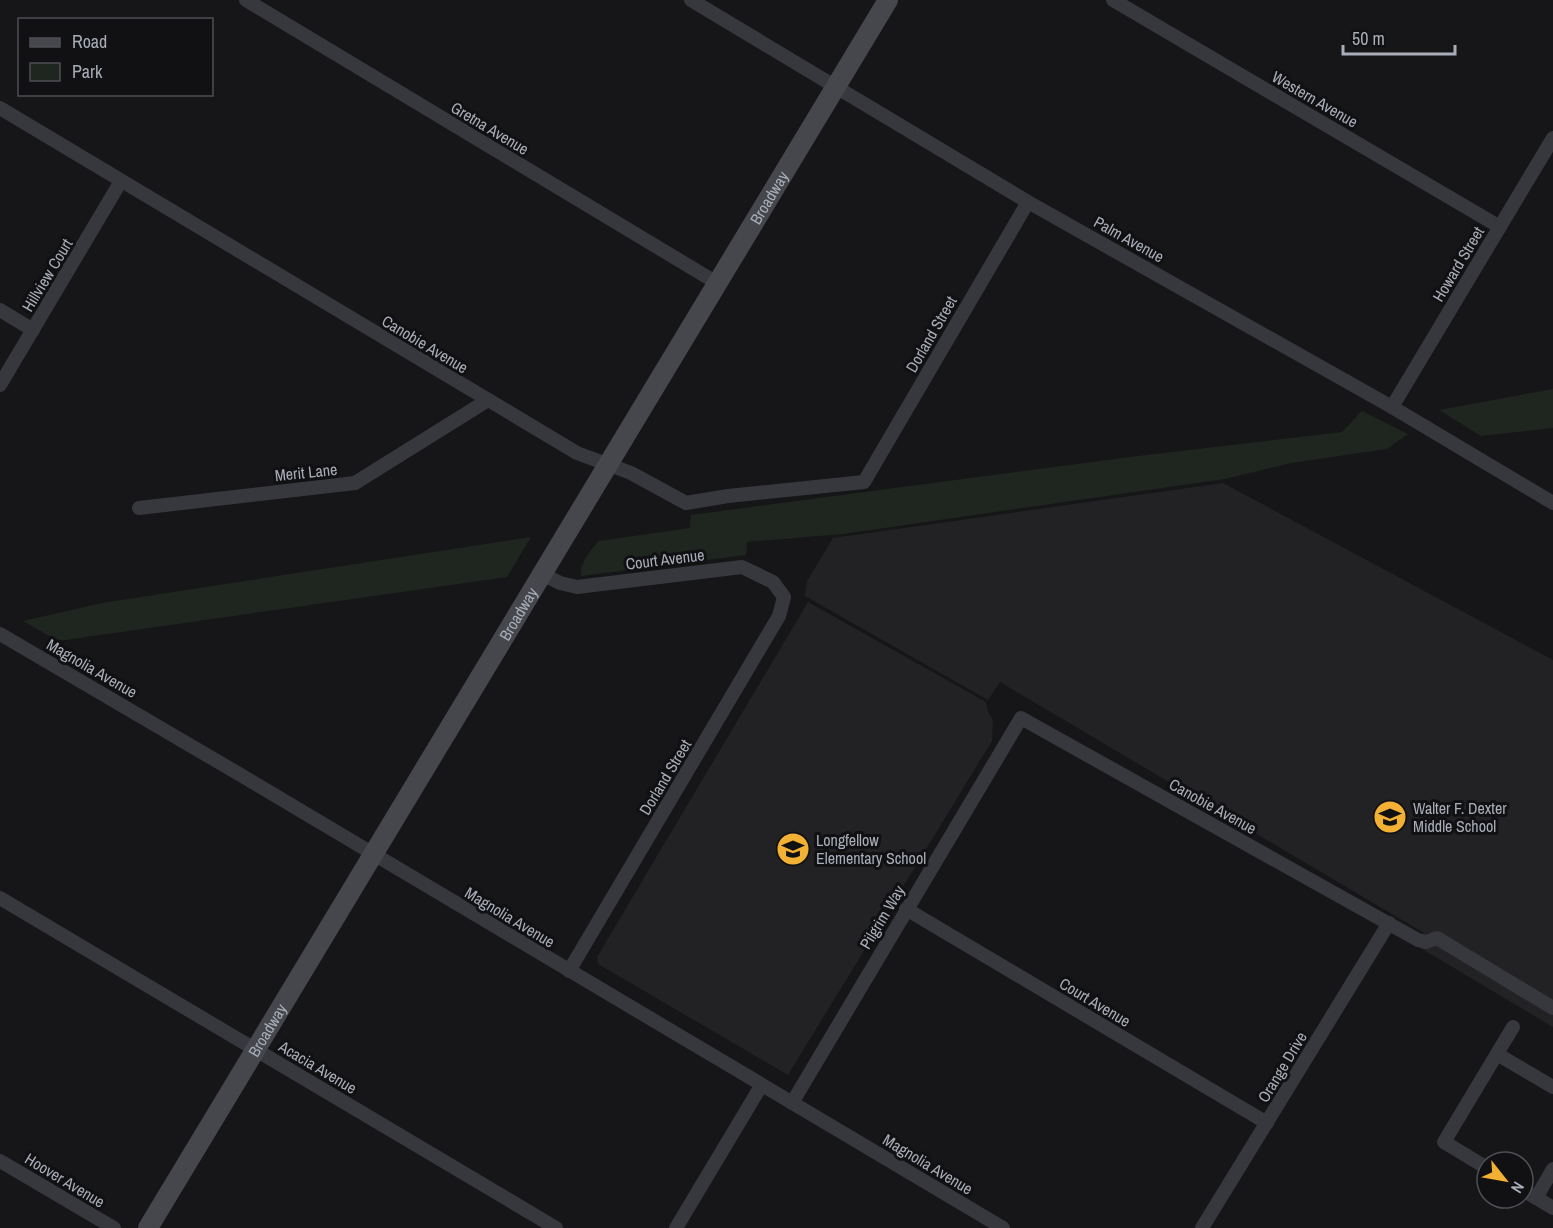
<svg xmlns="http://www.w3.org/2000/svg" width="1553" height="1228" font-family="'Archivo Narrow',sans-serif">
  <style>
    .built { fill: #222225 }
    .green { fill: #1e261f }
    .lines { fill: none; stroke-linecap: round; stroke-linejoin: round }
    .street { stroke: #37383d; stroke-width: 14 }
    .secondary { stroke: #45474d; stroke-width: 20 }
    .labels { text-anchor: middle; stroke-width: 6; stroke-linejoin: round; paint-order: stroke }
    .street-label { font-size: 16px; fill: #a8adb8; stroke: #111113 }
    .poi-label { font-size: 16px; fill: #a8adb8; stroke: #111113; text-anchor: start }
  </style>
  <rect width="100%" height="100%" fill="#161618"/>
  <g class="built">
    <path d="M 1223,483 L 1553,660 L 1553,1027 L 1417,946 L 1424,933 L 1000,682 L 988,700 L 805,596 L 807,581 L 833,538 Z"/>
    <path d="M 808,602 L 986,702 L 988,712 L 993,720 L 992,741 L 788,1075 L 598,964 L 597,957 Z"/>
  </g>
  <g class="green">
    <path d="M 1553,389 L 1553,428 L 1481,436 L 1439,410 Z"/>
    <path d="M 1362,411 L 1408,434 L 1387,449 L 1291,463 L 1225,479 L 843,534 L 747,542 L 746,555 L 581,576 C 579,564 591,549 599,541 L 690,528 L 691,515 L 1130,457 L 1342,432 Z"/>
    <path d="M 531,537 L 507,577 L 58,641 L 23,621 L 102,603 Z"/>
  </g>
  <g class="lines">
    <g class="street">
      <path d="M 246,0 L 717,283"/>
      <path d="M 691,0 L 1028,202 L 1392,407 L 1553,503"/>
      <path d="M 1113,0 L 1500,227"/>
      <path d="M 0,108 L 577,453 L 631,473 L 686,503 L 728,496 L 864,482 L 1028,202"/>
      <path d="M 0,310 L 33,330"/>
      <path d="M 0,385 L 121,181"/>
      <path d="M 1392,407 L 1553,138"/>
      <path d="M 139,508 L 355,483 L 488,400"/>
      <path d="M 542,574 L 560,583 L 577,587 L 742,567 L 773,582 L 784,597 L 779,616 L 569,971"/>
      <path d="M 0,634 L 239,774 L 1003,1228"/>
      <path d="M 0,898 L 556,1228"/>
      <path d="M 906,909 L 1267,1123"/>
      <path d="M 1497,1054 L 1553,1087"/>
      <path d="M 792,1103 L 1021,718 L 1418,940 L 1426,942 L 1437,938 L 1553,1008"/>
      <path d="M 0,1161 L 114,1228"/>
      <path d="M 1487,1168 L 1444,1142 L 1513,1027"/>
      <path d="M 1523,1190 L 1553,1208"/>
      <path d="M 1536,1198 L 1553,1169"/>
      <path d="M 676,1228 L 761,1086"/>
      <path d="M 1202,1228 L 1389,923"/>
    </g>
    <path class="secondary" id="s1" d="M 148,1228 L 888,0"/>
  </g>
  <defs>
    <g id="school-disc" transform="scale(1.725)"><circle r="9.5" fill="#f2b134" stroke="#111113"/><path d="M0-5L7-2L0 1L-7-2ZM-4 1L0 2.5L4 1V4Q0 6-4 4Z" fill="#111"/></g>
  </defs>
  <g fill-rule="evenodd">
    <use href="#school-disc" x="1390" y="817"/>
    <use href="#school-disc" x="793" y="849"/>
  </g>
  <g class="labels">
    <g class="street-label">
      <text transform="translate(1315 99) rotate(30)" y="6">Western Avenue</text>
      <text transform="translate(490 128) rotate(31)" y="6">Gretna Avenue</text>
      <text dy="6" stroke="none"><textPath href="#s1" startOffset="1203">Broadway</textPath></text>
      <text transform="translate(1129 239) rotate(29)" y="6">Palm Avenue</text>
      <text transform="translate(1458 264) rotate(-59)" y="6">Howard Street</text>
      <text transform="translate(47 275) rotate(-59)" y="6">Hillview Court</text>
      <text transform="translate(931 334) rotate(-60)" y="6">Dorland Street</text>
      <text transform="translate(425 344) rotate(31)" y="6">Canobie Avenue</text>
      <text transform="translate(306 472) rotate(-6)" y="6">Merit Lane</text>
      <text transform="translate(665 559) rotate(-7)" y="6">Court Avenue</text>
      <text dy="6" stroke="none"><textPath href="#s1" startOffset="717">Broadway</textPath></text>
      <text transform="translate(92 668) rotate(30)" y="6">Magnolia Avenue</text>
      <text transform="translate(665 777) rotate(-59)" y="6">Dorland Street</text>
      <text transform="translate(1213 806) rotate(29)" y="6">Canobie Avenue</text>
      <text transform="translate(510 917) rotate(31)" y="6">Magnolia Avenue</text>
      <text transform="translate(882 917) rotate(-59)" y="6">Pilgrim Way</text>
      <text transform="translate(1095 1002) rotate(31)" y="6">Court Avenue</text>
      <text dy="6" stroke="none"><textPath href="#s1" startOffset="231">Broadway</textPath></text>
      <text transform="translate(318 1067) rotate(31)" y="6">Acacia Avenue</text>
      <text transform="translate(1282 1067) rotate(-59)" y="6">Orange Drive</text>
      <text transform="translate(928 1164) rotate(31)" y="6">Magnolia Avenue</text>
      <text transform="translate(65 1180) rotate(31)" y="6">Hoover Avenue</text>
    </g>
    <g class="poi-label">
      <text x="1413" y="814">Walter F. Dexter<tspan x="1413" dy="18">Middle School</tspan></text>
      <text x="816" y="846">Longfellow<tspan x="816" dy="18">Elementary School</tspan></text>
    </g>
  </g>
  <rect x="18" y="18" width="195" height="78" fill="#111113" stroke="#4d4f55" stroke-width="1.5"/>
  <rect x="30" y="38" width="30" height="9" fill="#45474d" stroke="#4d4f55" stroke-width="1.5"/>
  <text x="72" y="48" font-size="18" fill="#a8adb8">Road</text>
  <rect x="30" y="63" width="30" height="18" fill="#1e261f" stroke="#4d4f55" stroke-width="1.5"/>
  <text x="72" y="78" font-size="18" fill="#a8adb8">Park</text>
  <g transform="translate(1505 1180) rotate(121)"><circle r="28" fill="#111113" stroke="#4d4f55" stroke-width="1.5"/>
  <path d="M0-4.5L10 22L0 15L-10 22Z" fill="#f2b134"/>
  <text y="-9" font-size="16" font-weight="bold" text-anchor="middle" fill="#a8adb8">N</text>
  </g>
  <path d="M1343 45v9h112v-9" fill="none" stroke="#a8adb8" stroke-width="3"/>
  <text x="1352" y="45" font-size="18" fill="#a8adb8" stroke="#111113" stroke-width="4.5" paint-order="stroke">50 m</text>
</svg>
